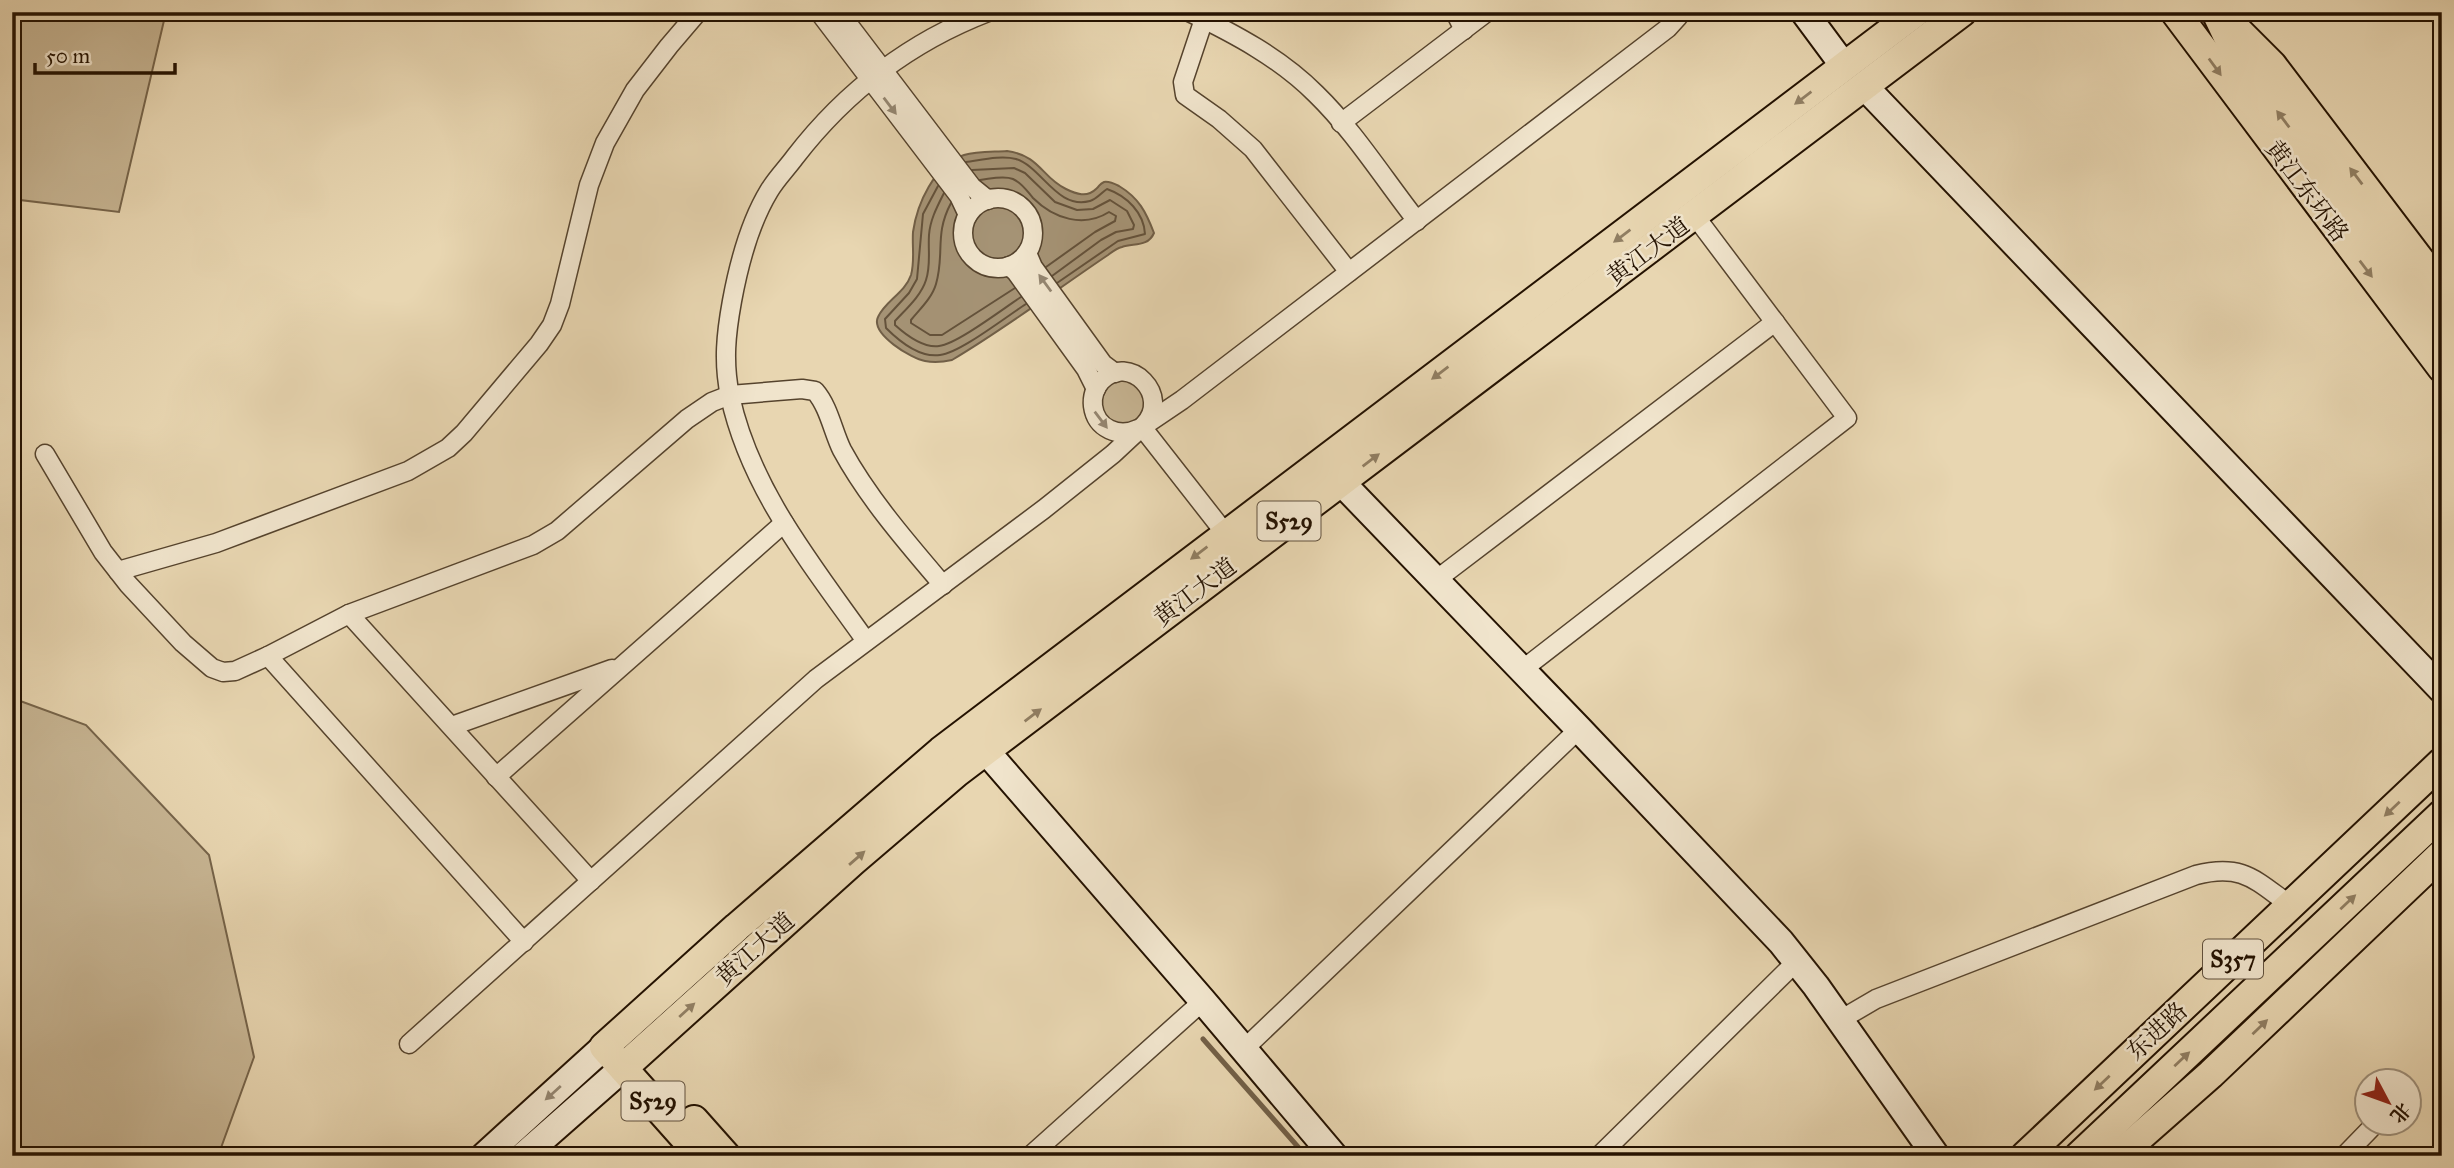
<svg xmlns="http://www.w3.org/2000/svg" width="2454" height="1168" font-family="'IM FELL Great Primer','Noto Serif SC',serif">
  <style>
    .green { fill: #c7b593; stroke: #76644a; stroke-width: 2 }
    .water { fill: #a59375; stroke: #715f47; stroke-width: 2 }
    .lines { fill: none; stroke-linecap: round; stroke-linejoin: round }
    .shore { stroke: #64523b; stroke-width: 2 }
    .stream { stroke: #715f47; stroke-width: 5 }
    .street-casing { stroke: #55432d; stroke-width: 21 }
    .secondary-casing { stroke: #241201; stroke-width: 30 }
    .primary-casing { stroke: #241201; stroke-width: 32 }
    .street { stroke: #f0e4cc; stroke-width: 18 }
    .secondary { stroke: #f0e4cc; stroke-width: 26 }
    .primary { stroke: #e8d6b1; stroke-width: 28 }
    .oneway { fill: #907e62 }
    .oneway2 { fill: #948671 }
    .labels { text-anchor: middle; stroke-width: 5; stroke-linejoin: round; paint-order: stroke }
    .shield { fill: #f0e4cc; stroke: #61513e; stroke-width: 2 }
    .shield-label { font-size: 23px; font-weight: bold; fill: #241201 }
    .street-label { font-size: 24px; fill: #241201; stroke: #f0e4cc }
  </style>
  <rect width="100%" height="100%" fill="#e8d6b1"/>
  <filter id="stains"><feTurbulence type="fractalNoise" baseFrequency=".00286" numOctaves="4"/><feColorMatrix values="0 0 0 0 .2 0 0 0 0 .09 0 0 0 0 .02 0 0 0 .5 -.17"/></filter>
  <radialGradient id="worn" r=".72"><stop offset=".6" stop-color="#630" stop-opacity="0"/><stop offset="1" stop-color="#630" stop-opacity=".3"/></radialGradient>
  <g class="green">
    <path d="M 12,12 L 166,12 L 119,212 L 12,199 Z"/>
    <circle cx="1123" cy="402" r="22"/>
    <path d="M 12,698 L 86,725 L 209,855 L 254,1057 L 218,1156 L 12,1156 Z"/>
  </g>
  <path class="water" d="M 1007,151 C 1041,156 1041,177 1066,189 C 1076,194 1087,198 1096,189 C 1100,186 1099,184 1104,182 C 1109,181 1115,184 1119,186 C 1139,198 1146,212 1154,233 C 1148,247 1134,243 1122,247 C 1117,248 1112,252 1108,255 C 1056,290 1006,328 952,360 C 943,362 935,363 925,361 C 912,359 870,334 878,317 C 885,301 905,293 911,275 C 915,261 912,247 913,232 C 917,204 934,165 964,155 C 977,151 994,152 1007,151 Z"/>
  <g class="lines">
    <g class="shore">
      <path d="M 966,162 C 981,160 1001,155 1016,159 C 1042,167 1057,210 1090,201 C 1097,199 1102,192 1107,189 C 1127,196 1144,213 1145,234 L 1118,241 L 1057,283"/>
      <path d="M 972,170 L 1014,168 L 1025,173 L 1055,202 L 1077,210 L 1093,209 L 1110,200 L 1127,211 L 1134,225 L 1133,229 L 1116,232 L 1101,240 L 1052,276"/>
      <path d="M 980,180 C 990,179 1003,175 1013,179 C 1022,183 1027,191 1033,198 C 1054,219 1084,228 1109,212 L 1116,216 L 1115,221 L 1095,232 L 1046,267"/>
      <path d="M 938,186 L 923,214 L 917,279 L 909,293 L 885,319 L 886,328 C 899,341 920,358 940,355 C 960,353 1007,316 1026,304"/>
      <path d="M 944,193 C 937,207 930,220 929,235 C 928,251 931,265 926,280 C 921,296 906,309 895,321 L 895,325 C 906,335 924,348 939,346 C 957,344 1004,308 1021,297"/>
      <path d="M 951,203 C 934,235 945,253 936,284 C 932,298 920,309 911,320 L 911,323 L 930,335 L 942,335 L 1015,288"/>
    </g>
    <path class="stream" d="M 1203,1039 L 1306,1156"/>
    <g class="street-casing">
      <g id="street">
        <path d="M 819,12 L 959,196 L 968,215"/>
        <path d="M 839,12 L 972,187 L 988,200"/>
        <path d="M 1189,12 C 1235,34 1280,58 1316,94 C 1354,131 1384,179 1417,221"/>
        <path d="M 1455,12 L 1464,30"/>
        <path d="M 1204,19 L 1183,82 L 1185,95 L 1219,119 L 1253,149 L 1349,272"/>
        <path d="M 1341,123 L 1487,12"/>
        <circle cx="998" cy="233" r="35"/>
        <path d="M 1027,253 L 1033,267 L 1103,364 L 1115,373"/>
        <path d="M 1009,266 L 1016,272 L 1086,369 L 1096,389"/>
        <path d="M 1142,427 L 1232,542"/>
        <path d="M 1138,429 C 1119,438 1096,429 1093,406 C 1092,397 1095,388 1101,381 C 1129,352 1172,396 1144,425"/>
        <path d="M 45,454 L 103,552 L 128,584 L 183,643 L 212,668 L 223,672 L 235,671 L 268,656 L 349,614 L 533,545 L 557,531 L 687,419 L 712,402 L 730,395 L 802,389 L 815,391 C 829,407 833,432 842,450 C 868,498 908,544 943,585"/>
        <path d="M 118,571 L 216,543 L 408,471 L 448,448 L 464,433 L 539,344 L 552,325 L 560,304 L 589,185 L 605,143 L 635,90 L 669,46 L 698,12"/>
        <path d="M 1436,580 L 1775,322"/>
        <path d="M 349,614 L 591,881"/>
        <path d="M 866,641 C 812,565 750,489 730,396 C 723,362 726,334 732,301 C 739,263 749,224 769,191 C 776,179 787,168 795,157 C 846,91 910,42 988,12"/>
        <path d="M 268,656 L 524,942"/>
        <path d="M 1522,670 L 1847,418 L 1695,216"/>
        <path d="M 452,726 L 612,669"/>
        <path d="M 496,777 L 784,523"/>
        <path d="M 1840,1020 L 1876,999 L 2196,875 C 2242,863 2255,880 2290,905"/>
        <path d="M 409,1044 L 816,679 L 1044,509 L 1113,454 L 1142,427 L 1182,400 L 1668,28 L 1678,17 L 1679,12"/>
        <path d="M 1244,1049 L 1579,729"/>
        <path d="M 1030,1156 L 1203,1001"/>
        <path d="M 1599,1156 L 1796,962"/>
        <path d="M 2344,1156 L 2377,1122"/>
      </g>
    </g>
    <g class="secondary-casing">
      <g id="secondary">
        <path d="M 1804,12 L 1844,66"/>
        <path d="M 1864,86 L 2442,690"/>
        <path d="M 1341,482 L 1579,729 L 1781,942 L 1816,986 L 1936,1156"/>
        <path d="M 986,751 L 1203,1001 L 1334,1156"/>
        <path d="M 484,1156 L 604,1047"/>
        <path d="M 523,1156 L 623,1068"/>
      </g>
    </g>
    <g class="primary-casing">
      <g id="primary">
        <path d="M 2175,12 L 2442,368"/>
        <path d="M 2216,12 L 2237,56 L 2252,78 L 2442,331"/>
        <path d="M 2228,21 L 2272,65 L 2442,289"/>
        <path d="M 623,1068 L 853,861 L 956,773 L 1962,12"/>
        <path d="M 694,1120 L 726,1156"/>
        <path d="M 701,1156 L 604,1047 L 737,927 L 941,751 L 1916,12"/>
        <path d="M 2025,1156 L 2442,762"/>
        <path d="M 2079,1156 L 2442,814"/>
        <path d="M 2118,1156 L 2211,1074 L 2442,854"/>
      </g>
    </g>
    <use href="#street" class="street"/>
    <use href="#secondary" class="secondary"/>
    <use href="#primary" class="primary"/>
  </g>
  <defs><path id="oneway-solid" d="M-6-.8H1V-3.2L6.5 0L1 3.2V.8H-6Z" transform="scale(1.75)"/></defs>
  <g class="oneway">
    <use href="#oneway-solid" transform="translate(2215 67) rotate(54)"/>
    <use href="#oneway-solid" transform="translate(1803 98) rotate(143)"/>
    <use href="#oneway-solid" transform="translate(2283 119) rotate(-127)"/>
    <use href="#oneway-solid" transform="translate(2356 176) rotate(-127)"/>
    <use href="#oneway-solid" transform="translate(1622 236) rotate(143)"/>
    <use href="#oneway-solid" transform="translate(2366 269) rotate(53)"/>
    <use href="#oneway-solid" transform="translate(1440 373) rotate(143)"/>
    <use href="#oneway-solid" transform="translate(1371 460) rotate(-37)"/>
    <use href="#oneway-solid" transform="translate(1199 553) rotate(143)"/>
    <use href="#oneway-solid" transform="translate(1033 715) rotate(-37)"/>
    <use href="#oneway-solid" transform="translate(2392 809) rotate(137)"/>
    <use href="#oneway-solid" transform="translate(857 858) rotate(-41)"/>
    <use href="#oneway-solid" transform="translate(2348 902) rotate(-43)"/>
    <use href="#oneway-solid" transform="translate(687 1010) rotate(-42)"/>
    <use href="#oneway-solid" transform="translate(2260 1027) rotate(-44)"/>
    <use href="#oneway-solid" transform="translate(2182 1059) rotate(-43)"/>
    <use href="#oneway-solid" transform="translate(2102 1083) rotate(137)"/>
  </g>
  <g class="oneway2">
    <use href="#oneway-solid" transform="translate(890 106) rotate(53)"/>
    <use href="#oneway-solid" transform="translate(1045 283) rotate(-126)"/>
    <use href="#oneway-solid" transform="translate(1101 420) rotate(53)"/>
    <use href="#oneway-solid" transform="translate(553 1093) rotate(138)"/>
  </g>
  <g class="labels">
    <g class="shield">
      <rect x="1257.5" y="501.5" width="63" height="39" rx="5"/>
      <rect x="2203" y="939.5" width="60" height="39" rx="5"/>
      <rect x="621.5" y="1081.5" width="63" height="39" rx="5"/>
    </g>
    <g class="shield-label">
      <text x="1289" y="529">S529</text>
      <text x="2233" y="967">S357</text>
      <text x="653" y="1109">S529</text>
    </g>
    <g class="street-label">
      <text transform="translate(2307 191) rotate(53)" y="8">黄江东环路</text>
      <text transform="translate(1648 251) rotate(-37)" y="8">黄江大道</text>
      <text transform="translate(1195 592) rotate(-37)" y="8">黄江大道</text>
      <text transform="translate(755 949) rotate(-42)" y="8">黄江大道</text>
      <text transform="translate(2157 1031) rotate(-43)" y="8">东进路</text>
    </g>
  </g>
  <rect width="2454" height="1168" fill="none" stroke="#e8d6b1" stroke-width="42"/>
  <rect x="14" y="14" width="2426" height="1140" fill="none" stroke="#241201" stroke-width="3.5"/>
  <rect x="21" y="21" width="2412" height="1126" fill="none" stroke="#241201" stroke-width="2"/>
  <g transform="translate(2388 1102) rotate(131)"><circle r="33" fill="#f0e4cc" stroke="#9e907b" stroke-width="2"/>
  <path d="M0-5L12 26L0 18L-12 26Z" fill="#8f2418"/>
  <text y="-10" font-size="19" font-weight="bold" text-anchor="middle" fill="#241201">北</text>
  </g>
  <path d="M35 63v10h140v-10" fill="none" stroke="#241201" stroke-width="3.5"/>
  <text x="46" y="63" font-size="21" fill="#241201" stroke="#f0e4cc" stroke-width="5" paint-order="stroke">50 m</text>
  <rect width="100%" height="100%" filter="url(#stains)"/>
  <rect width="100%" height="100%" fill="url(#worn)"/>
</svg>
